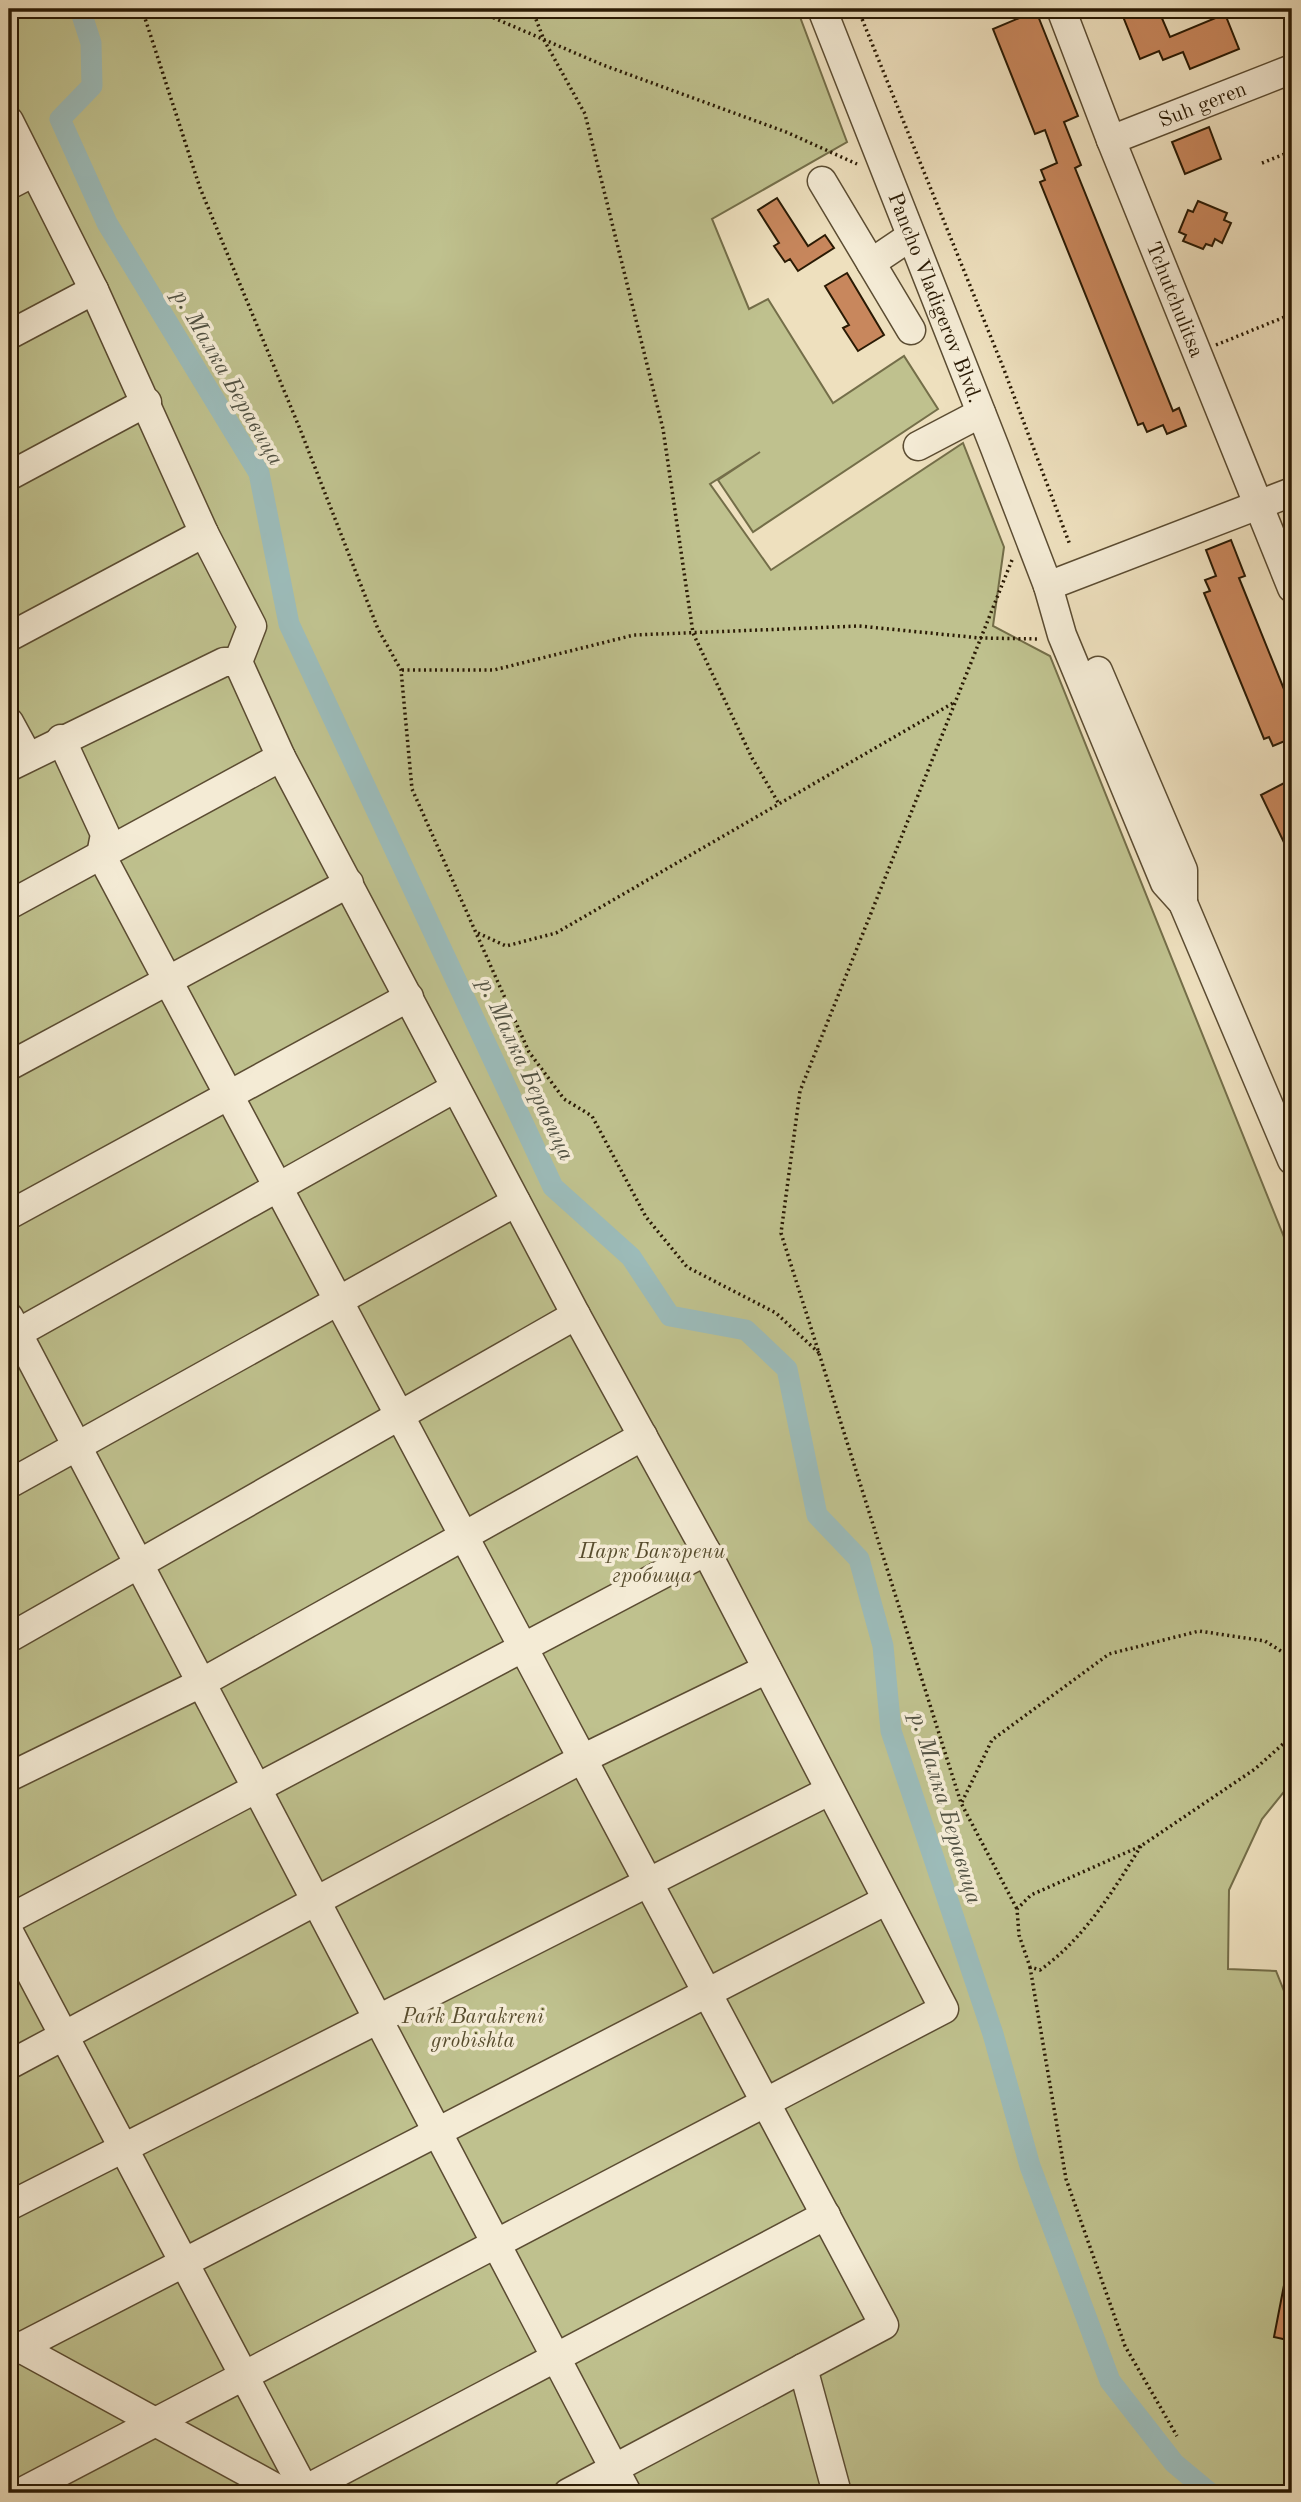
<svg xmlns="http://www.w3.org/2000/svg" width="1301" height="2502" font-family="'Old Standard TT',serif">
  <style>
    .green { fill: #bfc18e; stroke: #746e49; stroke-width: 2 }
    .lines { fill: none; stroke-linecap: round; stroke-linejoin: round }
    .canal { stroke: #9cbbb9; stroke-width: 21 }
    .building { fill: #c8875d; stroke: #2a1a04; stroke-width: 2 }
    .minor-casing { stroke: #5b4c32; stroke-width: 31 }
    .path { stroke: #2a1a04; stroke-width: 3.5; stroke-dasharray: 2 3.5; stroke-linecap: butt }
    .minor { stroke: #f4ebd5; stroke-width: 28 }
    .labels { text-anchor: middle; stroke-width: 7; stroke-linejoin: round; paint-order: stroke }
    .street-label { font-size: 21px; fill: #2a1a04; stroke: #f4ebd5 }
    .park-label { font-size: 21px; font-style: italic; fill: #574c2d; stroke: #f4ebd5 }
    .water-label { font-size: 23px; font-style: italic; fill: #525243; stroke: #f4ebd5 }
  </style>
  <rect width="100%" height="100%" fill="#eee0be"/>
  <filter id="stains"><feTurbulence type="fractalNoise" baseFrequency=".00286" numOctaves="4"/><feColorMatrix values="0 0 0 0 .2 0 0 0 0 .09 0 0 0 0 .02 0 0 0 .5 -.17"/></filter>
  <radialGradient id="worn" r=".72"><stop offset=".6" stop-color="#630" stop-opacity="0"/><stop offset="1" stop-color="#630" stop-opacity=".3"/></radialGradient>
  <path class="green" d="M 9,9 L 797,9 L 847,142 L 712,219 L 749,309 L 768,299 L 833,403 L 904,356 L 938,409 L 753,532 L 718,480 L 760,452 L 710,484 L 771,570 L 963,443 L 1004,547 L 993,626 L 1050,656 L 1292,1257 L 1292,1782 L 1262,1819 L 1229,1890 L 1228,1969 L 1276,1971 L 1292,2011 L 1292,2493 L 9,2493 Z"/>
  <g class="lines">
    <path class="canal" d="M 80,9 L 91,43 L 92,86 L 60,119 L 107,223 L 259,473 L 289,624 L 553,1187 L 631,1257 L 670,1316 L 746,1330 L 787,1369 L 817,1515 L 859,1559 L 883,1646 L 891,1731 L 993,2034 L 1030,2166 L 1110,2381 L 1174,2463 L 1210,2493"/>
  </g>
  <g class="building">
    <path d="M 1120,9 L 1158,9 L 1170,37 L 1225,14 L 1239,49 L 1190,69 L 1183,52 L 1163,60 L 1159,51 L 1140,59 Z"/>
    <path d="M 1036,11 L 1078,116 L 1064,122 L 1081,165 L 1075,168 L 1173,411 L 1179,408 L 1186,426 L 1167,434 L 1163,425 L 1147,432 L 1143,423 L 1138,425 L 1040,182 L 1045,180 L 1041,170 L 1057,163 L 1045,130 L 1035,134 L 993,29 Z"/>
    <path d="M 1209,127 L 1221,159 L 1185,174 L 1172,142 Z"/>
    <path d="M 777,198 L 808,246 L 825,235 L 834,248 L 798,271 L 790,259 L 785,262 L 774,246 L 779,243 L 758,210 Z"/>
    <path d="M 1198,201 L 1227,213 L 1224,220 L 1231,223 L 1222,243 L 1215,239 L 1212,246 L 1206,244 L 1203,249 L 1183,241 L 1186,235 L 1179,232 L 1188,210 L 1193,212 Z"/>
    <path d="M 847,273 L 884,335 L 858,351 L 843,328 L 849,325 L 825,286 Z"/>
    <path d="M 1231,540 L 1245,576 L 1239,578 L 1292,709 L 1292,738 L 1273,746 L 1269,737 L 1264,739 L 1204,593 L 1210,591 L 1205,580 L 1216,576 L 1206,550 Z"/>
    <path d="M 1292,779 L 1292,859 L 1261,795 Z"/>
    <path d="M 1285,2280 L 1292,2281 L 1292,2341 L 1274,2337 Z"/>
  </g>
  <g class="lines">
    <g class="minor-casing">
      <g id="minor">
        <path id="s1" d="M 822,9 L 995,448 L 1048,586 L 1062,635 L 1165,883 L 1183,903 L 1292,1160"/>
        <path id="s2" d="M 1061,9 L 1111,140 L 1292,588"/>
        <path d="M 9,121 L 94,290 L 204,533 L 252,626 L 238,662"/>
        <path id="s3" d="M 1111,140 L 1292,69"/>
        <path d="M 822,181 L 911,330"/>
        <path d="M 9,185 L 34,172"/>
        <path d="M 871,263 L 911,236"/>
        <path d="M 9,335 L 94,290"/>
        <path d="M 918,446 L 981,413"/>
        <path d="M 9,476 L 147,402"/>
        <path d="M 1048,586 L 1292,492"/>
        <path d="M 9,637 L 204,533"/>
        <path d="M 1098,671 L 1183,870 L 1183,903"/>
        <path d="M 9,722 L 28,757"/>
        <path d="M 61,739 L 105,834 L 101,855 L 884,2325 L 568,2493"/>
        <path d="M 9,767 L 224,662 L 238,662 L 281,757 L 576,1315 L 706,1551 L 944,2009 L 20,2493"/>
        <path d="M 9,905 L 281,757"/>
        <path d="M 9,1066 L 349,883"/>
        <path d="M 9,1215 L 409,997"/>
        <path d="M 9,1317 L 627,2493"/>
        <path d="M 9,1338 L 455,1088"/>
        <path d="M 9,1484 L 516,1202"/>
        <path d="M 9,1638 L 576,1315"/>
        <path d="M 9,1777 L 201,1683 L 643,1436"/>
        <path d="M 9,1919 L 706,1551"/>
        <path d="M 9,1932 L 306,2493"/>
        <path d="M 9,2065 L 582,1759 L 767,1669"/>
        <path d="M 9,2206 L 829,1791"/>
        <path d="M 9,2342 L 285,2493"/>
        <path d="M 9,2353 L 887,1900"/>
        <path d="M 803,2368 L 837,2493"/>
        <path d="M 299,2493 L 826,2215"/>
      </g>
    </g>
    <g class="path">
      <path d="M 142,9 L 200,188 L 300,429 L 378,629 L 401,670 L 412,789 L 529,1052 L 564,1099 L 592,1116 L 646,1217 L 687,1267 L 776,1313 L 819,1353"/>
      <path d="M 473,9 L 603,65 L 786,132 L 857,164"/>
      <path d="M 532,9 L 544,40 L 585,114 L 663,429 L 693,633 L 752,758 L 779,804"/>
      <path d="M 858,9 L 1003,367 L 1070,545"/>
      <path d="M 1262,163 L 1290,152 L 1292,158"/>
      <path d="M 1216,345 L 1292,314"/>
      <path d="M 1012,560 L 800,1091 L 781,1233 L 961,1803 L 1017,1909"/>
      <path d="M 402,670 L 494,670 L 634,635 L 859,626 L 980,638 L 1040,639"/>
      <path d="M 478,933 L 506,946 L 556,933 L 953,703"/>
      <path d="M 962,1802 L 992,1740 L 1109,1654 L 1199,1631 L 1265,1641 L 1292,1658"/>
      <path d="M 1141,1846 C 1113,1891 1084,1939 1040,1970 L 1030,1967 L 1019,1935 L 1017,1909 L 1031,1895 L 1141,1846 L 1255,1769 L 1292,1736"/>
      <path d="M 1030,1967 L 1066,2179 L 1125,2346 L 1177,2436"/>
    </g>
    <use href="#minor" class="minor"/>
  </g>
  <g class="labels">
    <g class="street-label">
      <text dy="7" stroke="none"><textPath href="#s3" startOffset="98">Suh geren</textPath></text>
      <text dy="7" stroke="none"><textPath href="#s1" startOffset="310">Pancho Vladigerov Blvd.</textPath></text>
      <text dy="7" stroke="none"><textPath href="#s2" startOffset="312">Tchutchulitsa</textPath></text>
    </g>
    <g class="park-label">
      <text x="652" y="1558">Парк Бакърени<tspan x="652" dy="24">гробища</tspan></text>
      <text x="473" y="2023">Park Barakreni<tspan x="473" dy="24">grobishta</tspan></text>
    </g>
    <g class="water-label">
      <text transform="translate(229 377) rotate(60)" y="8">р. Малка Беравица</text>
      <text transform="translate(527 1069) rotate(65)" y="8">р. Малка Беравица</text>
      <text transform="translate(947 1808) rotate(73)" y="8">р. Малка Беравица</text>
    </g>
  </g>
  <rect width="1301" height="2502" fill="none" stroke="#eee0be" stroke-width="35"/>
  <rect x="10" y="10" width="1280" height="2481" fill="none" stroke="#2a1a04" stroke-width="3.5"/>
  <rect x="18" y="18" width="1266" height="2467" fill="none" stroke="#2a1a04" stroke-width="2"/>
  <rect width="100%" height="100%" filter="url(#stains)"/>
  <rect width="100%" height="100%" fill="url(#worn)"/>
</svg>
